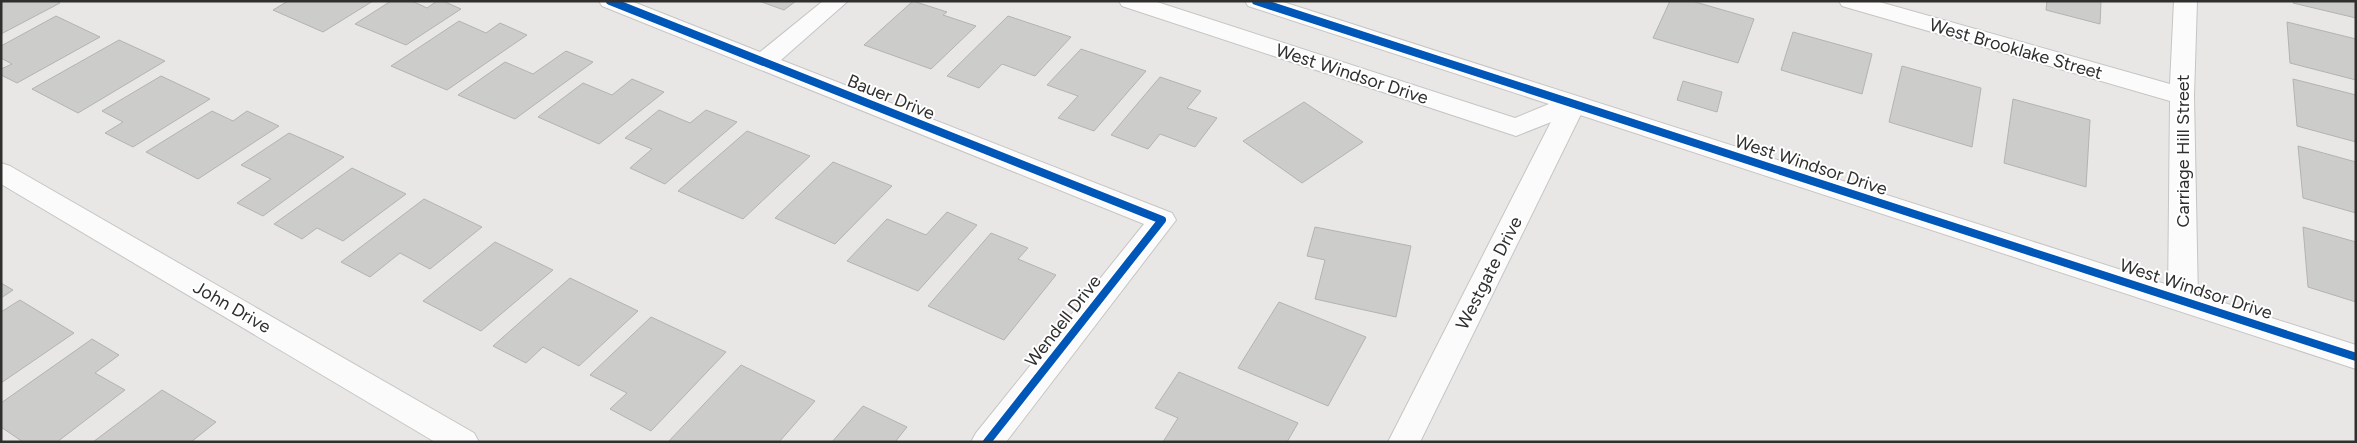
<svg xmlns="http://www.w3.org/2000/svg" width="2357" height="443" font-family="Figtree,sans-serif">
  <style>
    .building { fill: #ccccca; stroke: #b3b3b1 }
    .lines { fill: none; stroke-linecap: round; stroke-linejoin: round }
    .minor-casing { stroke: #c6c5c4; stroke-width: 2 }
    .tertiary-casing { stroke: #c6c5c4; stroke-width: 2 }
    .minor { fill: #fcfbfb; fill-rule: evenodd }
    .tertiary { fill: #fcfbfb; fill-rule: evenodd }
    .cycleway-casing { stroke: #fff; stroke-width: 11 }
    .cycleway { stroke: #0057b8; stroke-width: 8 }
    .labels { text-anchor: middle; stroke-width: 4; stroke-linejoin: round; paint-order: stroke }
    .street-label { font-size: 18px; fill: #2f2f2d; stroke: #fff }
  </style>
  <rect width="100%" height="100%" fill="#e8e7e5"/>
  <g class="building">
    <path d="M 1,1 L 56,1 L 60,3 L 1,34 Z"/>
    <path d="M 288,1 L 373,1 L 323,32 L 273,10 Z"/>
    <path d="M 391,1 L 412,1 L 427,8 L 437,1 L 443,1 L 461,9 L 406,45 L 355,24 Z"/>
    <path d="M 759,1 L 796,1 L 784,10 Z"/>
    <path d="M 913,1 L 947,12 L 943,15 L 976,26 L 931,69 L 864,45 Z"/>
    <path d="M 1670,1 L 1692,1 L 1754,19 L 1738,63 L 1653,38 Z"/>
    <path d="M 2047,1 L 2101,1 L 2100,24 L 2046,10 Z"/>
    <path d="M 2293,1 L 2356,1 L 2356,18 L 2293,3 Z"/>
    <path d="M 56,16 L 100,37 L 17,83 L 1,75 L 1,69 L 12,64 L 1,58 L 1,46 Z"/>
    <path d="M 1008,16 L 1071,37 L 1035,76 L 1002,64 L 979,88 L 947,76 Z"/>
    <path d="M 459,21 L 486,33 L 500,23 L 527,35 L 447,90 L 391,66 Z"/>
    <path d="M 2287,22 L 2356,39 L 2356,80 L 2290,63 Z"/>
    <path d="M 1793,32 L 1872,54 L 1862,94 L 1781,70 Z"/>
    <path d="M 119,40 L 165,61 L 78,113 L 32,89 Z"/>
    <path d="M 1081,49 L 1146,71 L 1094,131 L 1058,118 L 1078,96 L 1047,85 Z"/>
    <path d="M 566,51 L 593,62 L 515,119 L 458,95 L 505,62 L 533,74 Z"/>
    <path d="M 1902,66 L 1981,88 L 1972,147 L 1889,122 Z"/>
    <path d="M 161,76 L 210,99 L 133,147 L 105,133 L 123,122 L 102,111 Z"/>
    <path d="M 1160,77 L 1201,91 L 1187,108 L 1217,118 L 1195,147 L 1160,134 L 1148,149 L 1111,135 Z"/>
    <path d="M 632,79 L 664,92 L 599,144 L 538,117 L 583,83 L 612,95 Z"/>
    <path d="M 2293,79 L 2356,95 L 2356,142 L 2297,126 Z"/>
    <path d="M 1683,81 L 1722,92 L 1717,112 L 1677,100 Z"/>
    <path d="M 2013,99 L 2090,120 L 2086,187 L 2004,163 Z"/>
    <path d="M 1304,102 L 1363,142 L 1302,183 L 1243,141 Z"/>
    <path d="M 659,110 L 690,123 L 706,110 L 737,122 L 665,184 L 630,168 L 652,149 L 625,138 Z"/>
    <path d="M 212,111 L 233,121 L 247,111 L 279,126 L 198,179 L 146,152 Z"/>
    <path d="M 747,131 L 810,156 L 743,219 L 678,191 Z"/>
    <path d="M 289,133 L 344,157 L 263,216 L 237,203 L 271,179 L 241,165 Z"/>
    <path d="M 2298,146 L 2356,162 L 2356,213 L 2303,198 Z"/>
    <path d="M 833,162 L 892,186 L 835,244 L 775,218 Z"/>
    <path d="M 352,168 L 406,194 L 343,241 L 317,228 L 302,239 L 274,224 Z"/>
    <path d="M 424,199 L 482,227 L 430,269 L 400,253 L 370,277 L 341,262 Z"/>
    <path d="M 947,212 L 977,225 L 918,291 L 847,261 L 887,219 L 926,235 Z"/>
    <path d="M 1315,227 L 1411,246 L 1396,317 L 1315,299 L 1325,260 L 1307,256 Z"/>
    <path d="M 2303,227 L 2356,242 L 2356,302 L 2308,287 Z"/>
    <path d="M 991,233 L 1028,248 L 1018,259 L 1056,275 L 1004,340 L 928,306 Z"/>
    <path d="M 495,242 L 553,270 L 481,331 L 423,301 Z"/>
    <path d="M 570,278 L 638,311 L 579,366 L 543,347 L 526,363 L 493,346 Z"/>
    <path d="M 1,283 L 13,290 L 1,298 Z"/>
    <path d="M 20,300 L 74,333 L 1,383 L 1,312 Z"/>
    <path d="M 1279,302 L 1366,337 L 1328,406 L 1238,368 Z"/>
    <path d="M 651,317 L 726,352 L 651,431 L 610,409 L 627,393 L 590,375 Z"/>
    <path d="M 92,339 L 119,355 L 95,373 L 125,390 L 57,442 L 23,442 L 1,427 L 1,403 Z"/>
    <path d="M 741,365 L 815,401 L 779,442 L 669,441 Z"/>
    <path d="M 1179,372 L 1298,423 L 1287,442 L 1163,442 L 1178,418 L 1155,408 Z"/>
    <path d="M 162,390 L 216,422 L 191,442 L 93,442 Z"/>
    <path d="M 863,406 L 907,427 L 895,442 L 832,442 Z"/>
  </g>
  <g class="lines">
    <g class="minor-casing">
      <g id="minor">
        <path d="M 599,1 L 631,1 L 760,52 L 823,1 L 848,1 L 781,60 L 1172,213 L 1176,220 L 1006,442 L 971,442 L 976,433 L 1144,224 L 602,6 Z"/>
        <path d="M 1839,1 L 1876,1 L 2170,84 L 2174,1 L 2197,1 L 2194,96 L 2198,300 L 2193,308 L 2183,311 L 2173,308 L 2168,300 L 2170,101 L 1842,6 Z"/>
        <path d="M 1573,96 L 1582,98 L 1586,104 L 1420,442 L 1388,442 L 1560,104 L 1564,98 Z"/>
        <path d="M 1,163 L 10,166 L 474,433 L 479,442 L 435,442 L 1,184 Z"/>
      </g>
    </g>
    <g class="tertiary-casing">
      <path id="tertiary" d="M 1119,1 L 1154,1 L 1515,118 L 1549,104 L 1248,6 L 1245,1 L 1280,1 L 2356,345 L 2356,369 L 1574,113 L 1516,136 L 1122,6 Z"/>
    </g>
    <use href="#minor" class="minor"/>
    <use href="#tertiary" class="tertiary"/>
    <g class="cycleway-casing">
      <g id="cycleway">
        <path d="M 610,1 L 1162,220 L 987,442"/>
        <path d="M 1256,1 L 2356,357"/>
      </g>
    </g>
    <use href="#cycleway" class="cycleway"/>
  </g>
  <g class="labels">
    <g class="street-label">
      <text transform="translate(2016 49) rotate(16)" y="6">West Brooklake Street</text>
      <text transform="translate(1352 74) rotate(18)" y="6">West Windsor Drive</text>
      <text transform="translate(891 97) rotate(22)" y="6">Bauer Drive</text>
      <text transform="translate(2183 151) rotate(-90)" y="6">Carriage Hill Street</text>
      <text transform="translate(1811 165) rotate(18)" y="6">West Windsor Drive</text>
      <text transform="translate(1489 273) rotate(-63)" y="6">Westgate Drive</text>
      <text transform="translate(2196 289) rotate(18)" y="6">West Windsor Drive</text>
      <text transform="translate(232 307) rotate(30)" y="6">John Drive</text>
      <text transform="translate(1063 321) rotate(-52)" y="6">Wendell Drive</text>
    </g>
  </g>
  <rect width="2357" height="443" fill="none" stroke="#2f2f2d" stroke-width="5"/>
</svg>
